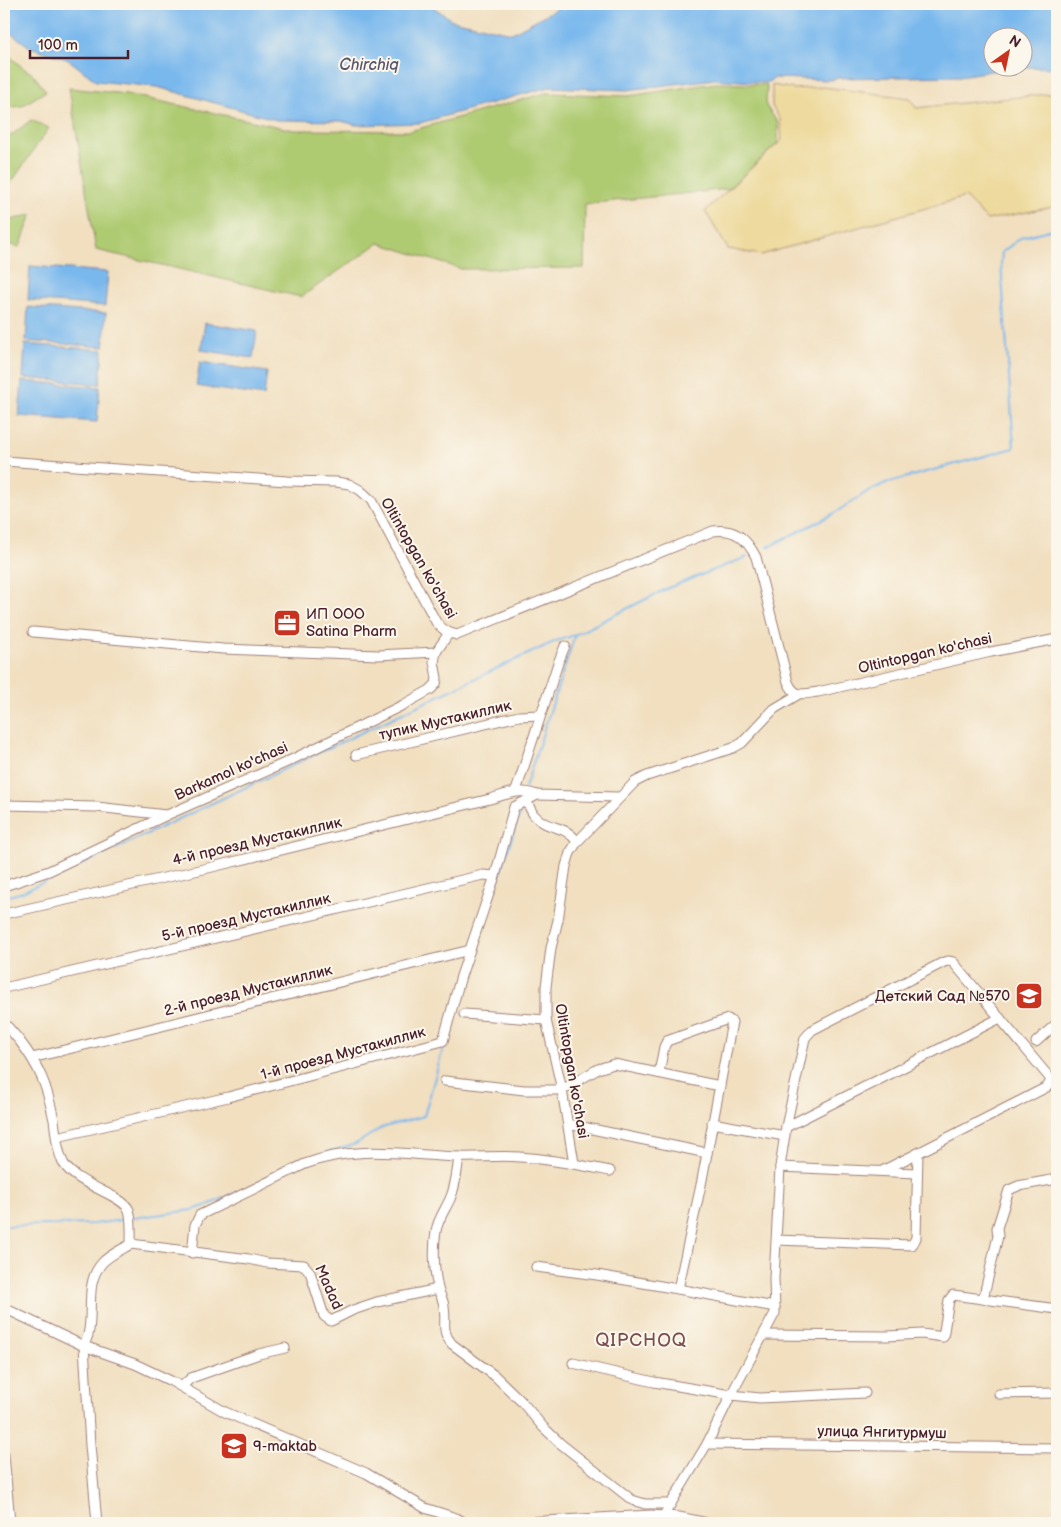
<svg xmlns="http://www.w3.org/2000/svg" width="1061" height="1527" font-family="'Balsamiq Sans',sans-serif">
  <style>
    .green { fill: #afcb72; stroke: #7c754e }
    .sand { fill: #eeda9e; stroke: #9c7c64 }
    .water { fill: #79b8ed; stroke: #626c8c }
    .lines { fill: none; stroke-linecap: round; stroke-linejoin: round }
    .stream { stroke: #79b8ed; stroke-width: 2 }
    .minor-casing { stroke: #9e7f76; stroke-width: 11 }
    .minor { stroke: #fff; stroke-width: 9 }
    .labels { text-anchor: middle; stroke-width: 4; stroke-linejoin: round; paint-order: stroke }
    .street-label { font-size: 15px; fill: #4a1f2b; stroke: #fbf7ec }
    .poi-label { font-size: 15px; fill: #4a1f2b; stroke: #fbf7ec; text-anchor: start }
    .water-label { font-size: 16px; font-style: italic; fill: #5a556f; stroke: #fbf7ec }
    .quarter-label { font-size: 18px; letter-spacing: 1px; fill: #7b4f4f; stroke: #fbf7ec }
  </style>
  <rect width="100%" height="100%" fill="#fbf7ec"/>
  <filter id="ink" filterUnits="userSpaceOnUse"><feTurbulence type="fractalNoise" baseFrequency=".02" numOctaves="2"/><feDisplacementMap in="SourceGraphic" scale="10" xChannelSelector="R" yChannelSelector="G"/><feConvolveMatrix kernelMatrix="1 2 1 2 8 2 1 2 1" color-interpolation-filters="sRGB"/></filter>
  <filter id="wash" filterUnits="userSpaceOnUse"><feTurbulence type="fractalNoise" baseFrequency=".0096" numOctaves="4" result="noise"/><feDisplacementMap in="SourceGraphic" scale="20" xChannelSelector="R" yChannelSelector="G"/><feGaussianBlur stdDeviation="1.12" result="paint"/><feColorMatrix in="noise" values="0 0 0 0 0 0 0 0 0 0 0 0 0 0 0 0 0 1.4 0 .05"/><feComposite in="paint" operator="in"/></filter>
  <g filter="url(#wash)">
    <rect width="100%" height="100%" fill="#f1dfc0"/>
    <g class="green">
      <path d="M 4,51 L 23,68 L 33,74 L 46,91 L 22,106 L 4,108 Z"/>
      <path d="M 716,83 L 767,85 L 766,106 L 778,123 L 778,143 L 728,189 L 585,204 L 584,268 L 461,269 L 379,243 L 301,297 L 96,250 L 69,88 L 126,94 L 294,130 L 410,131 L 546,93 L 628,96 Z"/>
      <path d="M 31,120 L 49,128 L 4,193 L 4,141 Z"/>
      <path d="M 4,209 L 12,220 L 32,214 L 20,247 L 4,243 Z"/>
    </g>
    <path class="sand" d="M 772,85 L 794,89 L 823,87 L 910,98 L 916,108 L 1057,93 L 1057,206 L 987,220 L 965,197 L 761,255 L 728,249 L 705,211 L 782,140 L 780,119 L 772,106 Z"/>
    <g class="water">
      <path d="M 4,4 L 429,4 L 452,20 L 512,33 L 565,4 L 1057,4 L 1057,68 L 1024,67 L 1024,38 L 994,38 L 994,68 L 1010,68 L 960,76 L 836,78 L 831,80 L 775,78 L 766,83 L 715,79 L 627,90 L 549,87 L 420,123 L 356,125 L 341,121 L 277,120 L 157,87 L 96,81 L 69,60 L 30,47 L 4,28 Z"/>
      <path d="M 30,266 L 108,272 L 105,306 L 28,300 Z"/>
      <path d="M 28,307 L 106,313 L 104,347 L 26,341 Z"/>
      <path d="M 205,323 L 257,331 L 253,358 L 201,350 Z"/>
      <path d="M 25,344 L 103,350 L 100,384 L 23,378 Z"/>
      <path d="M 200,362 L 267,372 L 264,396 L 196,386 Z"/>
      <path d="M 22,381 L 100,387 L 97,422 L 19,416 Z"/>
    </g>
    <g class="lines">
      <g class="stream">
        <path d="M 768,547 L 833,514 L 867,492 L 886,483 L 1014,448 L 1001,263 L 1002,252 L 1022,237 L 1057,228"/>
        <path d="M 525,788 L 575,635"/>
        <path d="M 4,897 L 20,893 C 199,811 377,724 556,641 L 575,635 L 668,588 L 747,557"/>
        <path d="M 490,905 L 521,810"/>
        <path d="M 325,1153 L 356,1144 L 381,1128 L 424,1116 L 445,1042"/>
        <path d="M 133,1218 L 192,1210 L 208,1205 L 236,1193"/>
        <path d="M 4,1226 L 94,1224 L 128,1219"/>
      </g>
    </g>
  </g>
  <g filter="url(#ink)">
    <g class="lines">
      <g class="minor-casing">
        <g id="minor">
          <path d="M 4,461 L 287,481 L 336,482 L 349,484 L 360,490 L 371,500 L 436,622 C 442,629 447,633 457,635 L 713,531 C 735,528 746,538 756,557 L 788,682 C 795,698 802,694 818,692 L 991,652 L 1057,639"/>
          <path d="M 33,632 L 223,649 L 378,655 L 436,652 L 449,633"/>
          <path d="M 356,755 L 519,716 L 540,715"/>
          <path d="M 516,791 L 558,663 L 565,646"/>
          <path d="M 527,802 C 529,806 531,811 534,815 C 548,831 566,824 577,842"/>
          <path d="M 4,805 L 97,807 L 166,815"/>
          <path d="M 4,886 L 49,871 L 167,815 L 285,763 L 403,705 L 430,690 L 436,684 L 437,678 L 434,662 L 436,652"/>
          <path d="M 4,914 L 208,868 L 490,799 C 508,794 519,788 537,795 L 619,797"/>
          <path d="M 4,988 L 483,875 L 495,876"/>
          <path d="M 464,1014 L 546,1020"/>
          <path d="M 4,1023 C 9,1028 14,1034 19,1040 C 40,1067 47,1086 54,1120 C 56,1134 57,1152 64,1164 C 77,1185 123,1195 129,1210 C 132,1220 131,1234 131,1244 C 121,1250 109,1255 102,1263 C 84,1283 94,1312 88,1335 C 87,1338 85,1342 84,1346 L 90,1445 L 97,1523"/>
          <path d="M 1036,1042 L 1057,1023"/>
          <path d="M 32,1058 L 470,950"/>
          <path d="M 445,1081 L 524,1090 L 562,1090 L 598,1069 L 614,1064 L 720,1086"/>
          <path d="M 712,1123 L 785,1136"/>
          <path d="M 568,1124 L 707,1153"/>
          <path d="M 786,1127 L 1000,1018"/>
          <path d="M 57,1137 L 228,1097 L 443,1041 L 461,976 L 495,876 L 514,807 L 537,795"/>
          <path d="M 459,1157 C 457,1171 456,1186 450,1199 C 445,1210 438,1219 436,1231 C 433,1248 434,1271 438,1289 C 440,1295 444,1301 444,1307 C 447,1323 440,1330 452,1344 L 495,1376 L 522,1402 L 543,1427 L 561,1444 L 632,1500 L 645,1504 L 671,1504"/>
          <path d="M 574,1163 L 562,1090 L 546,1020 L 546,987 L 551,948 L 558,920 L 566,866 L 570,853 L 577,842 L 635,782 L 647,776 L 733,748 L 742,743 L 774,709 L 799,694"/>
          <path d="M 780,1167 L 917,1173"/>
          <path d="M 882,1171 L 918,1153"/>
          <path d="M 131,1244 L 249,1259 L 267,1263 L 304,1265 L 310,1272 L 324,1316 L 331,1321 L 353,1310 L 377,1302 L 438,1289"/>
          <path d="M 192,1253 L 195,1225 L 200,1215 L 305,1164 C 357,1144 405,1155 459,1157 C 480,1158 500,1155 520,1157 C 551,1159 580,1165 610,1171"/>
          <path d="M 536,1267 L 597,1275 L 678,1289 L 701,1185 L 732,1022 L 728,1019 L 667,1041 L 664,1047 L 659,1073"/>
          <path d="M 678,1289 L 775,1307"/>
          <path d="M 983,1299 L 998,1236 L 997,1228 L 1009,1190 L 1018,1186 L 1057,1179"/>
          <path d="M 4,1308 L 84,1346 L 135,1364 L 171,1381 L 225,1412 L 366,1473 L 425,1508 L 456,1518 L 466,1523"/>
          <path d="M 764,1335 L 887,1336 L 922,1334 L 943,1337 L 949,1300 L 953,1295 L 1057,1309"/>
          <path d="M 573,1363 L 654,1382 L 731,1395 L 760,1398 L 865,1393"/>
          <path d="M 182,1386 L 191,1378 L 259,1354 L 285,1348"/>
          <path d="M 999,1394 L 1057,1393"/>
          <path d="M 707,1444 L 1057,1448"/>
          <path d="M 4,1455 L 10,1523"/>
          <path d="M 664,1515 L 707,1444 L 731,1395 L 775,1313 L 774,1278 L 780,1167 L 786,1127 L 805,1038 L 812,1030 L 944,962 L 948,961 L 953,962 L 1049,1077 L 1051,1081 L 1047,1087 L 918,1153 L 916,1238 L 912,1245 L 776,1240"/>
          <path d="M 509,1523 L 651,1515 L 679,1517 L 707,1523"/>
        </g>
      </g>
      <use href="#minor" class="minor"/>
    </g>
  </g>
  <defs>
    <g id="office-square" transform="scale(1.4375)"><rect x="-9" y="-9" width="18" height="18" rx="4" fill="#c8321e" stroke="#fbf7ec"/><path d="M-6-3h4V-5.5h4V-3h4V5H-6ZM-1-4.5V-3h2v-1.5ZM-6 0V1H6V0Z" fill="#fff"/></g>
    <g id="school-square" transform="scale(1.4375)"><rect x="-9" y="-9" width="18" height="18" rx="4" fill="#c8321e" stroke="#fbf7ec"/><path d="M0-5L7-2L0 1L-7-2ZM-4 1L0 2.5L4 1V4Q0 6-4 4Z" fill="#fff"/></g>
  </defs>
  <g fill-rule="evenodd">
    <use href="#office-square" x="287" y="623"/>
    <use href="#school-square" x="1029" y="996"/>
    <use href="#school-square" x="234" y="1446"/>
  </g>
  <g class="labels">
    <g class="street-label">
      <text transform="translate(419 558) rotate(60)" y="5">Oltintopgan ko'chasi</text>
      <text transform="translate(925 653) rotate(-13)" y="5">Oltintopgan ko'chasi</text>
      <text transform="translate(445 720) rotate(-13)" y="5">тупик Мустакиллик</text>
      <text transform="translate(231 771) rotate(-24)" y="5">Barkamol ko'chasi</text>
      <text transform="translate(257 841) rotate(-13)" y="5">4-й проезд Мустакиллик</text>
      <text transform="translate(246 917) rotate(-13)" y="5">5-й проезд Мустакиллик</text>
      <text transform="translate(248 990) rotate(-14)" y="5">2-й проезд Мустакиллик</text>
      <text transform="translate(343 1053) rotate(-15)" y="5">1-й проезд Мустакиллик</text>
      <text transform="translate(572 1071) rotate(80)" y="5">Oltintopgan ko'chasi</text>
      <text transform="translate(329 1287) rotate(66)" y="5">Madad</text>
      <text transform="translate(882 1432) rotate(1)" y="5">улица Янгитурмуш</text>
    </g>
    <g class="poi-label">
      <text x="306" y="619">ИП ООО<tspan x="306" dy="17">Satina Pharm</tspan></text>
      <text x="1010" y="1001" text-anchor="end">Детский Сад №570</text>
      <text x="253" y="1451">9-maktab</text>
    </g>
    <g class="water-label">
      <text x="369" y="70">Chirchiq</text>
    </g>
    <g class="quarter-label">
      <text x="641" y="1346">QIPCHOQ</text>
    </g>
  </g>
  <rect width="1061" height="1527" fill="none" stroke="#fbf7ec" stroke-width="20"/>
  <g transform="translate(1008 52) rotate(33)"><circle r="24" fill="#fbf7ec" stroke="#b4a19f"/>
  <path d="M0-4L9 19L0 12L-9 19Z" fill="#c8321e"/>
  <text y="-8" font-size="14" font-weight="bold" text-anchor="middle" fill="#4a1f2b">N</text>
  </g>
  <path d="M30 50v8h98v-8" fill="none" stroke="#4a1f2b" stroke-width="2.5"/>
  <text x="38" y="50" font-size="15" fill="#4a1f2b" stroke="#fbf7ec" stroke-width="4" paint-order="stroke">100 m</text>
</svg>
